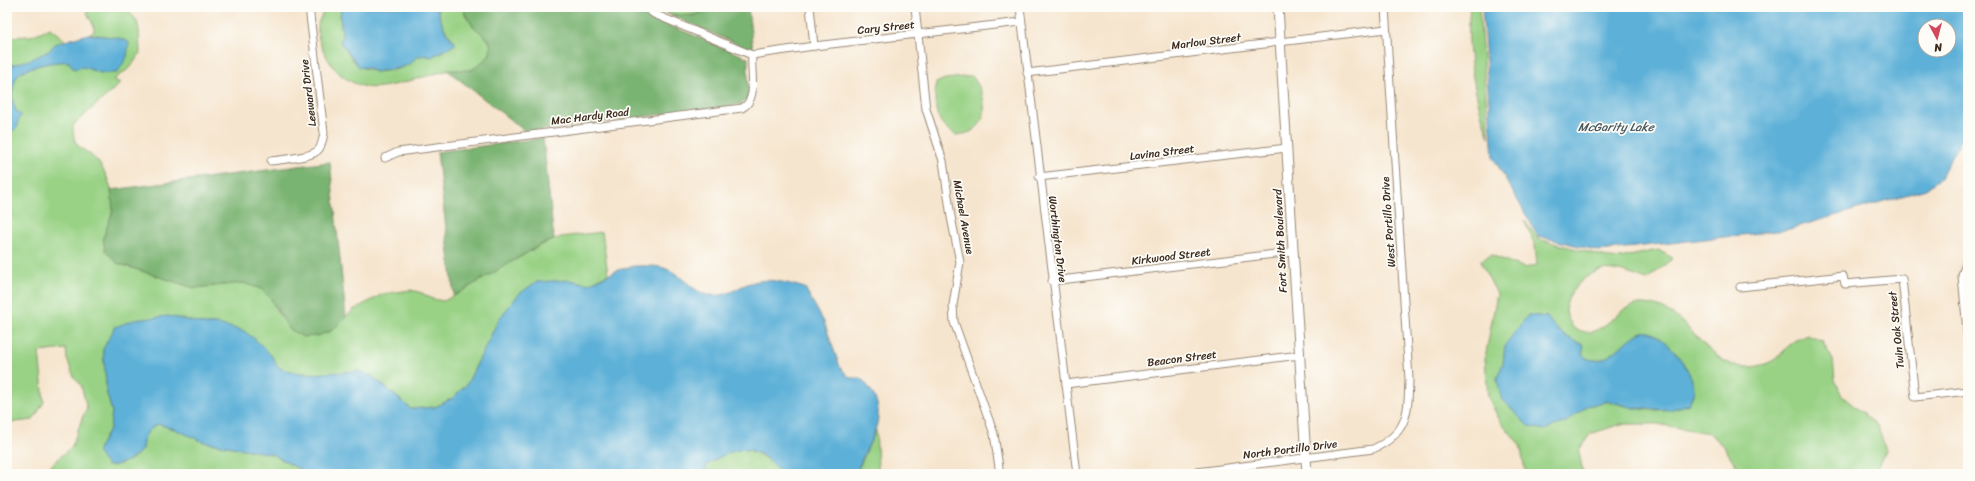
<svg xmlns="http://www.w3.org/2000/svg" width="1975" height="481" font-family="Sriracha,sans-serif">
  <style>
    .green { fill: #99d285; stroke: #6a7e52; fill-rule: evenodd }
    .forest { fill: #7ab472; stroke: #5a6f48 }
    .water { fill: #5db0d8; stroke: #4c6d7b; fill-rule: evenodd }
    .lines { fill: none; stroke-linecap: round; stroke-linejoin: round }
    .minor-casing { stroke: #988876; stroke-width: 9 }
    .tertiary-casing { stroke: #988876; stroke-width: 11 }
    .minor { stroke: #fff; stroke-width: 7 }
    .tertiary { stroke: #fff; stroke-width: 9 }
    .labels { text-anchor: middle; stroke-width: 3.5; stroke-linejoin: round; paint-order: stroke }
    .street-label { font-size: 11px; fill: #3b2a1e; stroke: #fdfcf7 }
    .water-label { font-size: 12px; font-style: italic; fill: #47595f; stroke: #fdfcf7 }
  </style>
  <rect width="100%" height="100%" fill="#fdfcf7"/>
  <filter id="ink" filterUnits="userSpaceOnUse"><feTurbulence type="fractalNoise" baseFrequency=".025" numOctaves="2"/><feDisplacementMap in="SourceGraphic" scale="8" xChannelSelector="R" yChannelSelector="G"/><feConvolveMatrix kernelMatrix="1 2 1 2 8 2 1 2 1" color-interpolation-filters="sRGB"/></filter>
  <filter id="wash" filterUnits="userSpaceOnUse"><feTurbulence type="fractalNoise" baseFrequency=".012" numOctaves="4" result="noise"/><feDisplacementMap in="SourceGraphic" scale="16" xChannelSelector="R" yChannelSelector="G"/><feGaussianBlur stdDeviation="0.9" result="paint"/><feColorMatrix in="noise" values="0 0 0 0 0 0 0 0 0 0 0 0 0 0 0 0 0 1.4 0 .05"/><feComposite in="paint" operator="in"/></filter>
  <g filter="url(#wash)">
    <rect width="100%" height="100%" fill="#f6e5ce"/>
    <g class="green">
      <path d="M 86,7 L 127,7 L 128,10 L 137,21 L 139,30 L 140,53 L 131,67 L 113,80 L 121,83 L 73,125 C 73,147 78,145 92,156 C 106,167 116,195 112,212 C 110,221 106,230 103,238 L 117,263 L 194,288 L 243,283 L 261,289 L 271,299 L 279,315 L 333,330 L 353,310 L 383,294 L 411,290 L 422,293 L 432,299 L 444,301 L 541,245 L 561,237 L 602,232 L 608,274 L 589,284 L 569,280 L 519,294 L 499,319 L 467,384 L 453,398 L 435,407 L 411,409 L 383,385 L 322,374 L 290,372 L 278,367 L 271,355 L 244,331 L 217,324 L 204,324 L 168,316 L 103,349 L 107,394 L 112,412 L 110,428 L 97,452 L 113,466 L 131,460 L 142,450 C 142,438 147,430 158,424 L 177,430 L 204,442 L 272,454 L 308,474 L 229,474 L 225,470 L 212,474 L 42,474 L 72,446 L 83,416 L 87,409 L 81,385 L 74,377 L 67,359 L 66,349 L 39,352 L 44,402 L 33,420 L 7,423 L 7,167 C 12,154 7,147 8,134 L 14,128 L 21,115 C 9,109 10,79 21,72 C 32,66 58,60 69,62 L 74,69 L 83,67 L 101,73 L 119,38 L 89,34 L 94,32 C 95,22 86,16 86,7 Z"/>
      <path d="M 328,7 L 347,7 L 341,10 C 338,21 345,31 340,42 C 346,50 352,62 360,67 C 365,69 370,69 375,72 C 383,71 393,71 401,68 C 414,63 416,51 431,57 L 450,48 L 455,41 C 446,34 440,21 438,10 L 432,7 L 463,8 C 467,26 493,36 491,50 C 490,57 479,65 473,69 C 466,73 454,69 446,71 C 427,75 383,91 366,87 C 341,81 329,65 320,43 C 315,29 318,17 328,7 Z"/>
      <path d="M 655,7 L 713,7 C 698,18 670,19 655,7 Z"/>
      <path d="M 1470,7 L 1479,7 L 1489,137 C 1475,101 1465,46 1470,7 Z"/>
      <path d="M 50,28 L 66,41 C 55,44 56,47 48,52 C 36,59 22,63 9,66 L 7,64 L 7,37 L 31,36 Z"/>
      <path d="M 972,76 C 984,90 992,119 972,131 C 967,134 961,134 956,135 C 934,122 934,107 936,83 L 945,79 Z"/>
      <path d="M 1524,220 L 1538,239 L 1615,259 L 1658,250 L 1673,258 L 1647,280 C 1636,276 1613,267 1601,270 C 1583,275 1559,298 1568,319 C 1570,322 1573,326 1575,329 C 1579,330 1586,333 1590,332 C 1610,328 1622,303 1643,304 C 1695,305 1707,386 1768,363 C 1779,359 1785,348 1794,341 C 1797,339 1803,337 1807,335 L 1822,341 L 1833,360 L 1835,380 L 1842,396 L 1877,425 L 1886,450 L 1874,474 L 1742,474 L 1724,447 L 1709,433 L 1657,424 L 1621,424 L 1590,434 L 1579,451 L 1583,474 L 1526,474 L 1520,445 L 1499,419 L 1488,397 L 1485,358 L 1497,294 L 1480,261 L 1491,255 L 1525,268 L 1537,265 L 1535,245 ZM 1528,315 L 1546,317 C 1557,332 1567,338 1583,345 L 1582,355 C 1596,367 1613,355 1624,344 L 1689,404 C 1671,410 1653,412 1634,408 C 1614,404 1610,398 1589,405 C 1581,408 1573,417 1566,422 L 1497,378 Z"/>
      <path d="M 876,430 L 878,466 L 880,474 L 856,474 Z"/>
      <path d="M 738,449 C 757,449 769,460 782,474 L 705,474 L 707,465 L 726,453 Z"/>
    </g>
    <g class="forest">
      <path d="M 478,7 L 641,7 L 652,18 L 748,58 L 748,98 L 741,104 L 526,132 L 447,70 L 472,70 L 489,56 L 491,48 L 489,40 L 473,26 L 465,14 L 463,8 Z"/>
      <path d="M 652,7 L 671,14 L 693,16 L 713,7 L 748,7 L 753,51 Z"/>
      <path d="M 543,138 L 554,240 L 540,245 L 454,296 L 437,152 Z"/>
      <path d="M 330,162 L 346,317 L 333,330 L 318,336 L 303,337 L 289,329 L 271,299 L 261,289 L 243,283 L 194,288 L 117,263 L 105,250 L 103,238 L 113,211 L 111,190 Z"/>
    </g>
    <g class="water">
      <path d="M 347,7 L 432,7 L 438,10 L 440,19 L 446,32 L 456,44 L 431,57 L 425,55 L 417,57 L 410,64 L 400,68 L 375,72 L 368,68 L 359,67 L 340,42 C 345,31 338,21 341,10 Z"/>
      <path d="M 1482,7 L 1968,7 L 1968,128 L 1940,178 L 1926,189 L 1786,230 L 1599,251 L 1538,236 L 1493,157 ZM 1925,26 L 1949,26 L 1949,50 L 1925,50 Z"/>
      <path d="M 88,34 L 119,38 L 129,42 L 127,57 L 117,73 L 101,73 L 83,67 L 74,69 L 69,62 C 58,60 32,66 21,72 C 11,79 8,108 21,115 L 18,122 L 18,127 L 8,134 C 7,147 12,154 7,167 L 7,64 L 9,66 L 32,59 L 49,51 L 55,44 Z"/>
      <path d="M 634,266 C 645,266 657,265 667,269 C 681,274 693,292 708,295 C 729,298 737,286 754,282 C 770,277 790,284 805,288 L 824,322 L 840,367 L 850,378 L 861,378 C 896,415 869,436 856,474 L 782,474 C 755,443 740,443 707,465 L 705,474 L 308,474 L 272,454 L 204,442 L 177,430 L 158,424 C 147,430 142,438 142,450 C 132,459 121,466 107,466 L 97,452 L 110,428 L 112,412 L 107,394 L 103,349 L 115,327 L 134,320 L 168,316 L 204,324 L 217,324 L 233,328 L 244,331 L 256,340 L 271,355 L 278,367 L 290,372 L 308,374 L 359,371 L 372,376 L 411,409 L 435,407 L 453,398 L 467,384 L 499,319 L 519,294 L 536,282 L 569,280 L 589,284 L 618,270 Z"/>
      <path d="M 1528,315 L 1547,317 C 1557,332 1567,338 1584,345 L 1582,355 C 1604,373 1623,339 1642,332 C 1660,326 1695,373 1694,389 C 1694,394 1691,399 1689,404 L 1670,410 L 1650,409 L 1634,408 L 1609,401 L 1587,406 L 1566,422 L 1544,430 L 1528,426 L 1501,398 L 1497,378 L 1503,363 L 1505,345 Z"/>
    </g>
  </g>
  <g filter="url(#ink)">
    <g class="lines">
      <g class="minor-casing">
        <g id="minor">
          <path d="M 645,7 L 654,14 L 752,55"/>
          <path d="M 810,7 L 814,46"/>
          <path d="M 915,7 L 926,109 L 943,161 L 951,217 L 960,262 L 953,305 L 954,322 L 994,434 L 1000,474"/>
          <path d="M 1020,7 L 1077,474"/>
          <path d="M 752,55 L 814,46 L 1021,22"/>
          <path d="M 1027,73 L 1386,29"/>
          <path d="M 385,158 L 398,152 L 742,108 C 759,99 750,73 752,55"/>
          <path d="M 271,161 C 282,159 313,158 319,149 C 322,145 323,138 324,133 L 309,7"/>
          <path d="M 1039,177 L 1287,148"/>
          <path d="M 1968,257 L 1962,275 L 1968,342"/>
          <path d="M 1052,281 L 1292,252"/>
          <path d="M 1740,287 L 1843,276 L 1845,284 L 1902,279 L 1915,397 L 1968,391"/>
          <path d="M 1066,384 L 1300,355"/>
          <path d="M 1182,474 L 1373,449 C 1408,433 1408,414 1409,379 L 1385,7"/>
        </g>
      </g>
      <g class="tertiary-casing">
        <path id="tertiary" d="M 1278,7 L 1307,474"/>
      </g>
      <use href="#minor" class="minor"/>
      <use href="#tertiary" class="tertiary"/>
    </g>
  </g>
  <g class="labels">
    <g class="street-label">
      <text transform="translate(886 27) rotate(-6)" y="4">Cary Street</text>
      <text transform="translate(1206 41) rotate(-7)" y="4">Marlow Street</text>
      <text transform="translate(308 93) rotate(-97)" y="4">Leeward Drive</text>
      <text transform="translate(590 116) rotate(-7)" y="4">Mac Hardy Road</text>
      <text transform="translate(1162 152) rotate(-7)" y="4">Lavina Street</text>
      <text transform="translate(964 217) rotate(80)" y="4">Michael Avenue</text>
      <text transform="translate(1388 222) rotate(-94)" y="4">West Portillo Drive</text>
      <text transform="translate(1058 239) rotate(83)" y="4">Worthington Drive</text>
      <text transform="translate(1280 241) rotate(-93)" y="4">Fort Smith Boulevard</text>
      <text transform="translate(1171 256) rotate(-7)" y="4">Kirkwood Street</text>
      <text transform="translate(1896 330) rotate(-96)" y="4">Twin Oak Street</text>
      <text transform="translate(1182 358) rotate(-7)" y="4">Beacon Street</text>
      <text transform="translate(1290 449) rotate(-7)" y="4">North Portillo Drive</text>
    </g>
    <g class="water-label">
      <text x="1616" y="131">McGarity Lake</text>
    </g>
  </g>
  <rect width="1975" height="481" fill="none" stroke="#fdfcf7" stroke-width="24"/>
  <g transform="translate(1937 38) rotate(173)"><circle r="19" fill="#fdfcf7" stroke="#afa8a0"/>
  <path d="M0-3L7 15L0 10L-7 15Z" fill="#d1495b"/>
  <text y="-6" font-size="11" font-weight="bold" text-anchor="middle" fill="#3b2a1e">N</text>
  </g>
</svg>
